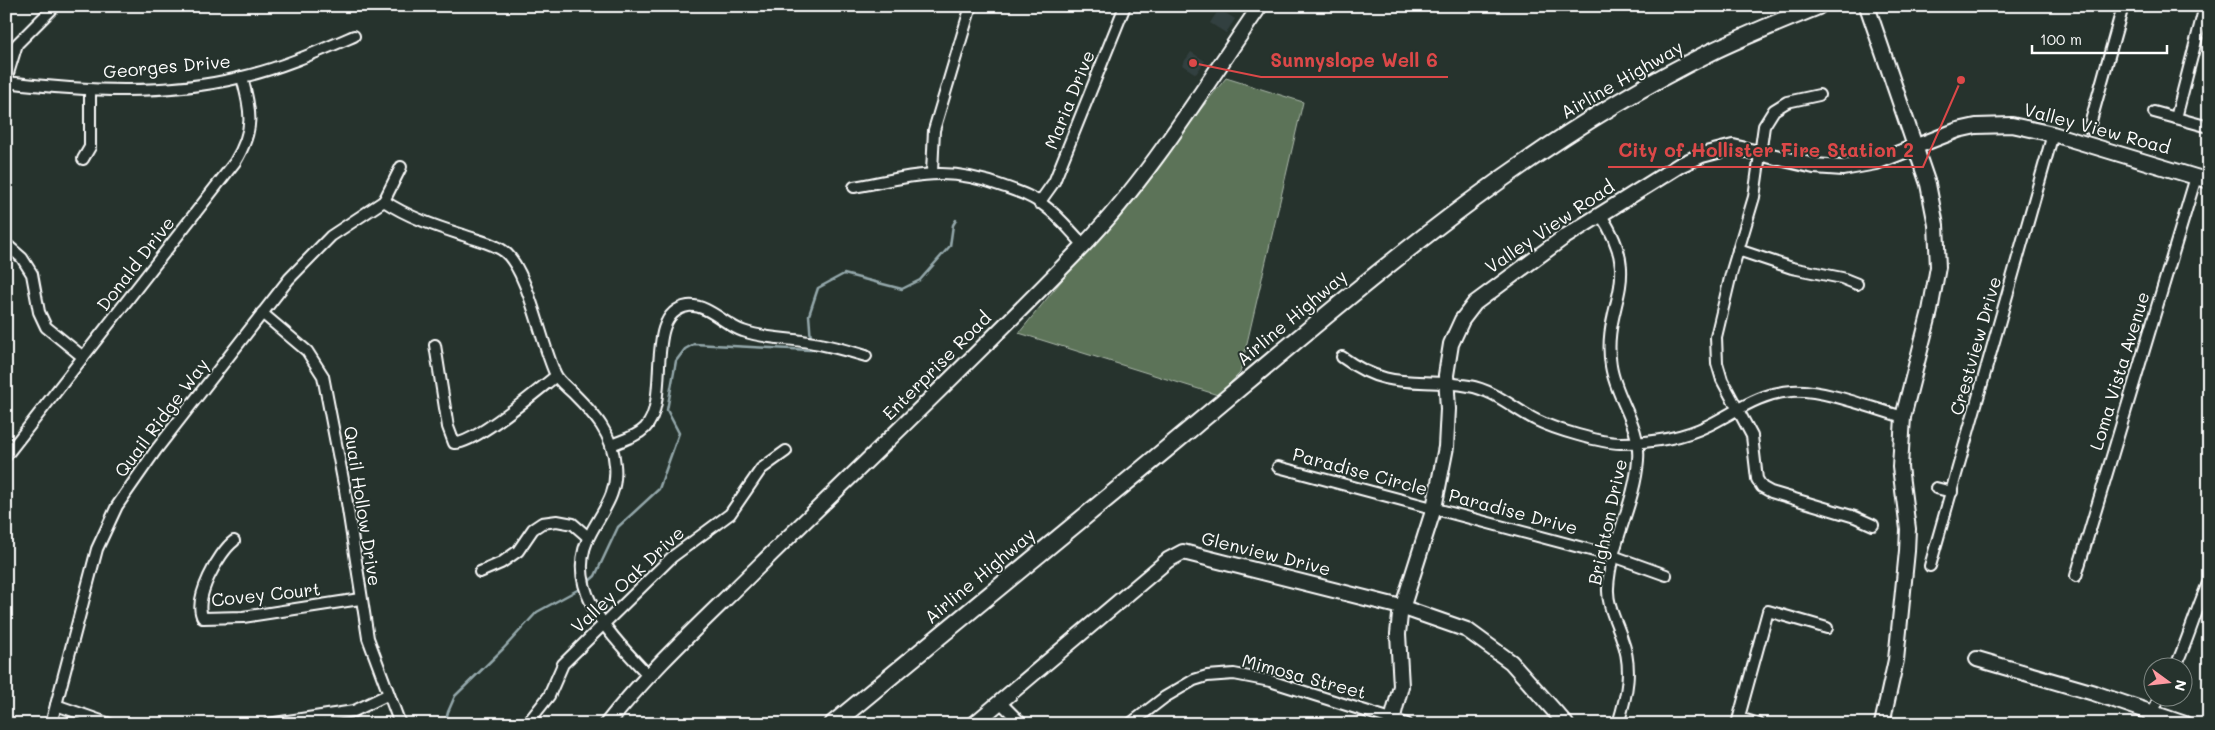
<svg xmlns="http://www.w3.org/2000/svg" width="2215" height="730" font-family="Mali,sans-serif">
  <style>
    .built { fill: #334040 }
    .green { fill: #5b7358; stroke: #adb9ac }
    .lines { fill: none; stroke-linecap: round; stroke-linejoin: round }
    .stream { stroke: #94a8ab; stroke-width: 2.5 }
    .street-casing { stroke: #fff; stroke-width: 14 }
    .secondary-casing { stroke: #fff; stroke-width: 18 }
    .primary-casing { stroke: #fff; stroke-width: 20 }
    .street { stroke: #26332d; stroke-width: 10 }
    .secondary { stroke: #26332d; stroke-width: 14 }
    .primary { stroke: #26332d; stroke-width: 16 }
    .labels { text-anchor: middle; stroke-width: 4; stroke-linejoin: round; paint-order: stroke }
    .street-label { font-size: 18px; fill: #fff; stroke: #26332d }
    .leader { fill: none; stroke: #dc4848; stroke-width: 2 }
    .callout-dot { fill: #dc4848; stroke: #26332d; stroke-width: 2 }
    .callout-label { font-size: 19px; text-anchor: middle; font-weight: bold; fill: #dc4848; stroke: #26332d; stroke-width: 4; stroke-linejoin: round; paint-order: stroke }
  </style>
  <rect width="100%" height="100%" fill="#26332d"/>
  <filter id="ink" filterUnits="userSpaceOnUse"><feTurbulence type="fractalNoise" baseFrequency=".02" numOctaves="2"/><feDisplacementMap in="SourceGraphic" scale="10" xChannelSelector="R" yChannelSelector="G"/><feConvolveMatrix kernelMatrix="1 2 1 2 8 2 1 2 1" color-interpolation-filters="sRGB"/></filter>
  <g filter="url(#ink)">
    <g class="built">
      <path d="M 1219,9 L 1235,19 L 1226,33 L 1210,23 Z"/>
      <path d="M 1191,52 L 1205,61 L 1196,74 L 1182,65 Z"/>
    </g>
    <path class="green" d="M 1226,78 L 1303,102 L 1240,373 L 1218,395 L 1019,333 Z"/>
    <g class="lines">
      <g class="stream">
        <path d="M 811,341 L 809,315 L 818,288 L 844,274 L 902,289 L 920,280 L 950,246 L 953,225 L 956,220"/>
        <path d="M 587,583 L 595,576 L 618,527 L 659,489 L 679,433 L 667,410 L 676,361 L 685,349 L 694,344 L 811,350 L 811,346"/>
        <path d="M 445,724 L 448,712 L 455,696 L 503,649 L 537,612 L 581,588"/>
      </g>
      <g class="street-casing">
        <g id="street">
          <path d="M 6,80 L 17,44 L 55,6"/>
          <path d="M 6,82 C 83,91 166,96 242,77 C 281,68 317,52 354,36"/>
          <path d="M 1819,95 L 1787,102 L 1774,110 L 1764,126 L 1754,197 L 1731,274 L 1716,337 L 1717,363 L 1722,380 L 1752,436 L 1757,479 L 1762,487 L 1771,492 L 1855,517 L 1873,525"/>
          <path d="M 2154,112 L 2209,127"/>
          <path d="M 2176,118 L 2205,6"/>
          <path d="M 2089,128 L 2123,6"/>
          <path d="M 83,159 L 90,147 L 90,89"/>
          <path d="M 932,172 L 934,130 L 971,6"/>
          <path d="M 854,187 C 914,176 945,164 1005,187 C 1019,192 1034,197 1046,207 C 1060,217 1072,233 1084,245"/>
          <path d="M 384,201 L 401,167"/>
          <path d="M 1039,203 L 1054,182 L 1125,6"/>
          <path d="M 1600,214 C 1646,282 1601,303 1611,366 C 1616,399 1641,425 1638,460 C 1635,504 1610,544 1608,588 C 1607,606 1617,623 1622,639 C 1633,668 1627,695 1618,724"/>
          <path d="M 6,244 L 22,258 L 32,274 L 39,312 L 46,327 L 83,357"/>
          <path d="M 1738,250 L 1792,268 L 1842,278 L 1857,284"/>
          <path d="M 262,313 L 307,351 L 323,376 L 345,490 L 368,638 L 400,724"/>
          <path d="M 435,345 L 448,427 L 454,443 C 474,445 538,390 556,376"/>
          <path d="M 1342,357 C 1390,392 1417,377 1469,386 C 1494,390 1514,409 1536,420 C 1554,429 1601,443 1620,443 C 1649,443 1683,438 1709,425 C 1737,411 1759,393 1792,391 C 1823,389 1872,408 1903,417"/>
          <path d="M 611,445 C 623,440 636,437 645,428 C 672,400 642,313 688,306 C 708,304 725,325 743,331 C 765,339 791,338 814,343 C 832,346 849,351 866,356"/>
          <path d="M 6,456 L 235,162 C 255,129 251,113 242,77"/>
          <path d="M 1278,467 L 1613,556 L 1666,575"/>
          <path d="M 1936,488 L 1952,492"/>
          <path d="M 234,541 C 219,552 192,600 203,618 L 243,617 L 360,599"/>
          <path d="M 1930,566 L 2053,134"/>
          <path d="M 480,572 L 501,563 L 518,551 L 533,529 L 542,523 L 557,521 L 573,524 L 588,537"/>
          <path d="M 2076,576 L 2196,177"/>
          <path d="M 2175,668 C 2188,640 2196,610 2209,581"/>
          <path d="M 1000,702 L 1022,724"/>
          <path d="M 56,705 L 110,724"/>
          <path d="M 1739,718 L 1759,724"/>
          <path d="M 51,724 L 97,549 L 117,506 L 156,450 L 289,279 L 331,236 L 384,201 C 408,217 435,226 463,235 C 476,240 494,243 505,252 C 528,271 541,343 555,373 C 558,381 567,387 573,393 C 594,414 613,434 615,465 C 618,493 604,509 592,531 C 559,587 613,637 649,676"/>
          <path d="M 268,724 L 354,711 L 387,695"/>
          <path d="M 527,724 L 549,696 L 563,664 L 672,557 L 730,514 L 761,469 L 786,451"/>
          <path d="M 1130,724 L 1165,697 L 1194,680 L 1207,676 L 1234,674 L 1270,681 L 1407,724"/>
          <path d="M 1737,724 L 1768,611 L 1827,628"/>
          <path d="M 2148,724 L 2159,698"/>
        </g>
      </g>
      <g class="secondary-casing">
        <g id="secondary">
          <path d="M 1867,6 L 1928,184 L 1936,225 L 1938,267 L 1930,311 L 1903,417 L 1900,467 L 1908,529 L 1907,551 L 1896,660 L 1882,724"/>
          <path d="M 1977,659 L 2094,693 L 2185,724"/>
          <path d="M 607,724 C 652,667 708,617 760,565 C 868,459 978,355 1083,246 C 1152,174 1204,87 1260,6"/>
          <path d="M 974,724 L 1168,560 L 1183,552 L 1401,607 L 1467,630 L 1511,662 L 1566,724"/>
          <path d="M 1391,724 L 1401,686 L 1398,634 L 1400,615 L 1434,508 L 1446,447 L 1448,409 L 1446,375 L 1451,344 L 1462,320 L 1475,303 L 1563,238 L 1680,165 L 1702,155 L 1733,147 L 1814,166 L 1843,168 L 1876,162 L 1958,130 L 1976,126 L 2012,125 L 2053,134 L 2209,181"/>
        </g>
      </g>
      <g class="primary-casing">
        <path id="primary" d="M 833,724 C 953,625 1074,526 1194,426 C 1357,290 1519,146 1711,52 C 1746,35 1782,21 1818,6"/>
      </g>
      <use href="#street" class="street"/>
      <use href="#secondary" class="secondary"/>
      <use href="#primary" class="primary"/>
    </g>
  </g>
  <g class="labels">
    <g class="street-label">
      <text transform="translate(167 67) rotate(-5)" y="6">Georges Drive</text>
      <text transform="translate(1622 80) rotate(-30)" y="6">Airline Highway</text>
      <text transform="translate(1070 100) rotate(-68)" y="6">Maria Drive</text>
      <text transform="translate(2097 129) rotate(15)" y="6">Valley View Road</text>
      <text transform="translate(1550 227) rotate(-34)" y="6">Valley View Road</text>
      <text transform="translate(136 264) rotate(-52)" y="6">Donald Drive</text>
      <text transform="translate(1292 318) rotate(-40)" y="6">Airline Highway</text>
      <text transform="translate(1976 346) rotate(-74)" y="6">Crestview Drive</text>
      <text transform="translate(937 366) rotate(-45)" y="6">Enterprise Road</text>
      <text transform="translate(2120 371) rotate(-73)" y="6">Loma Vista Avenue</text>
      <text transform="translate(162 418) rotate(-53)" y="6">Quail Ridge Way</text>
      <text transform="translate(1360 472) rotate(15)" y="6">Paradise Circle</text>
      <text transform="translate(362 506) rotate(81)" y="6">Quail Hollow Drive</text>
      <text transform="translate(1513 512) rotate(15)" y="6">Paradise Drive</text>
      <text transform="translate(1608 522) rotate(-78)" y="6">Brighton Drive</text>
      <text transform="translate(1266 554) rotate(14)" y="6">Glenview Drive</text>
      <text transform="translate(980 576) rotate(-40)" y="6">Airline Highway</text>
      <text transform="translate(628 580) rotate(-43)" y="6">Valley Oak Drive</text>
      <text transform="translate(266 595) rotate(-6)" y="6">Covey Court</text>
      <text transform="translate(1304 677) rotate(15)" y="6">Mimosa Street</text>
    </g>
  </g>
  <path class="leader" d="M1193 63L1261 77H1448M1961 80L1923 167H1608"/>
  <g class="callout-dot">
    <circle cx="1193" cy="63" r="5"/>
    <circle cx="1961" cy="80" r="5"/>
  </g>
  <g class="callout-label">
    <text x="1354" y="67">Sunnyslope Well 6</text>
    <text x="1766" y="157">City of Hollister Fire Station 2</text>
  </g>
  <rect width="2215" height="730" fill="none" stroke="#26332d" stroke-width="25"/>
  <rect x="12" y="12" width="2190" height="705" fill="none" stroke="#fff" stroke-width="2" filter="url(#ink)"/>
  <g transform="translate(2168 682) rotate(105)"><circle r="24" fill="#26332d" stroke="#7d8581"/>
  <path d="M0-4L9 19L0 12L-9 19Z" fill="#ff9aa2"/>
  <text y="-8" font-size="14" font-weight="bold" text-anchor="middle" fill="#ffffff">N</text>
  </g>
  <path d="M2032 45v8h135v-8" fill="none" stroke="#ffffff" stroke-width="2.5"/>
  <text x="2040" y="45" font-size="15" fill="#ffffff" stroke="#26332d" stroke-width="4" paint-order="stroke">100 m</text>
</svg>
